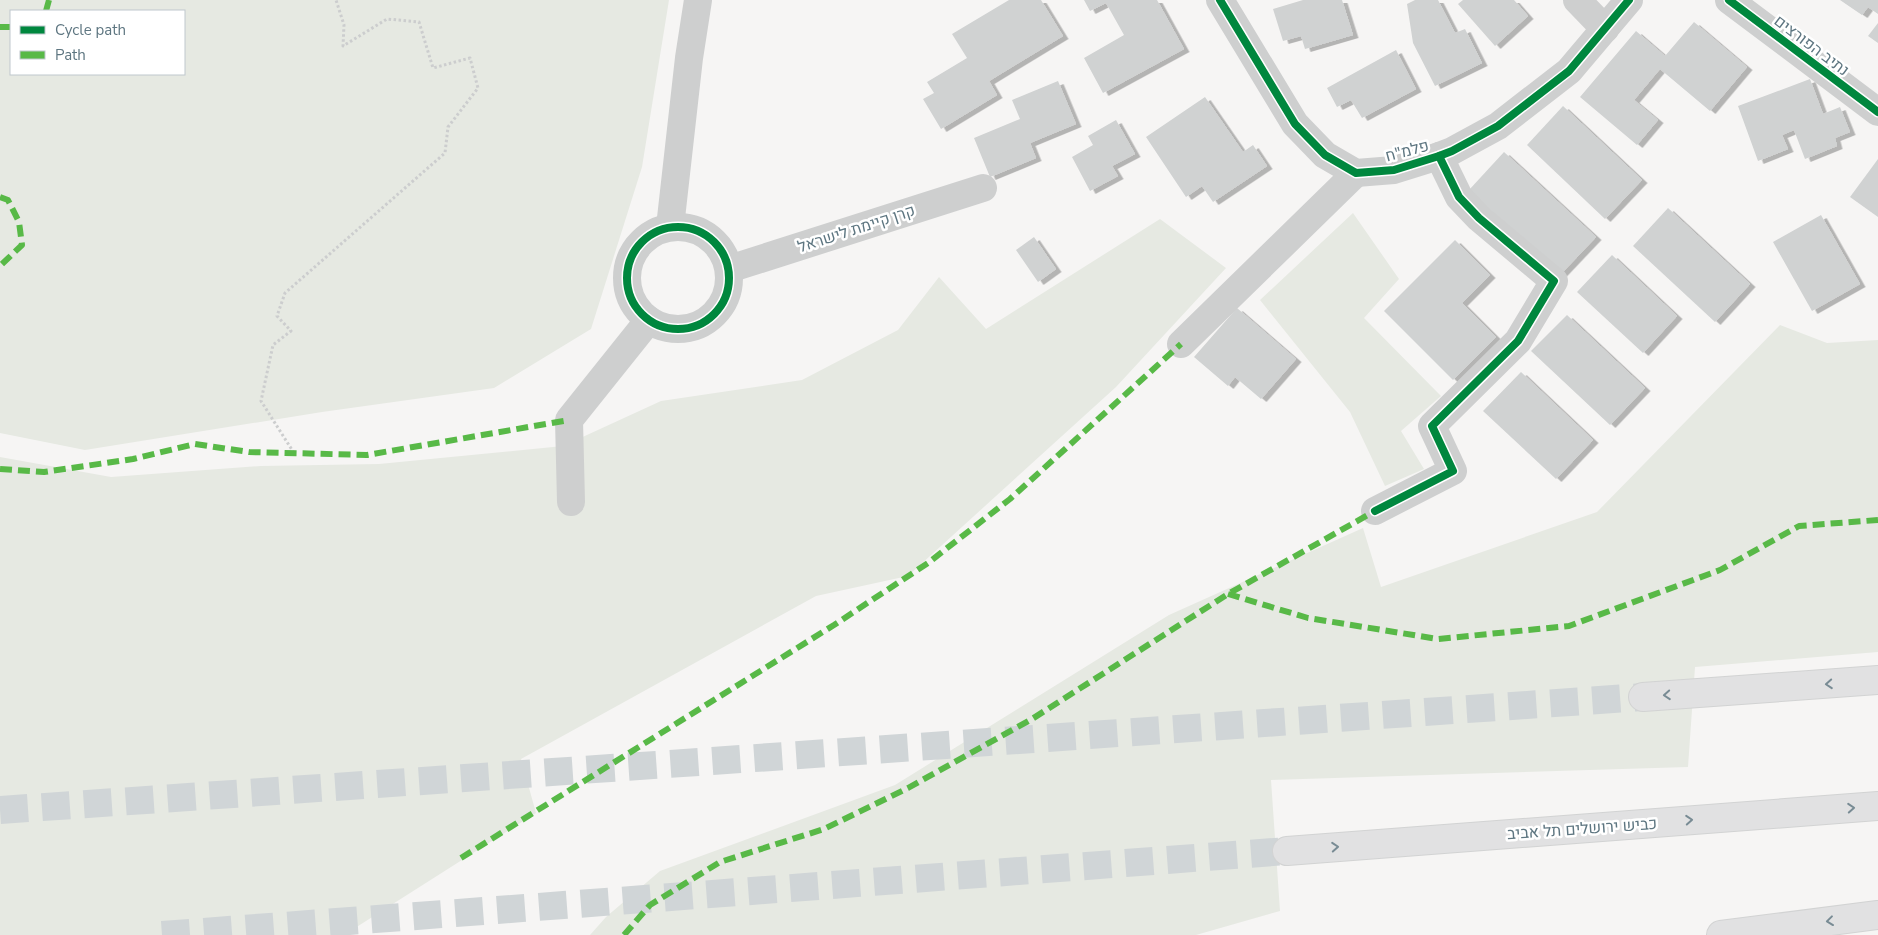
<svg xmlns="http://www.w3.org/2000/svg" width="1878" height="935" font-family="'Nunito Sans',Heebo,sans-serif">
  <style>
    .green { fill: #e6e9e2; fill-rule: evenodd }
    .building { fill: #d0d2d2; filter: url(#shadow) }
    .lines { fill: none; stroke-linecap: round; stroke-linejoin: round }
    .highway-tunnel { stroke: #d0d5d7; stroke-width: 28; stroke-dasharray: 28 14; stroke-linecap: butt }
    .highway-casing { stroke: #d2d3d3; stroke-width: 30 }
    .path { stroke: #cccdce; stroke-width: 3; stroke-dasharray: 2.5 2.5; stroke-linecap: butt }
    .minor { stroke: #cecfcf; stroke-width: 28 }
    .highway { stroke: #e1e1e2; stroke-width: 28 }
    .quiet { stroke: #58b947; stroke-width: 6; stroke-dasharray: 12 6; stroke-linecap: butt }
    .cycleway-casing { stroke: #fff; stroke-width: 11 }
    .cycleway { stroke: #00873e; stroke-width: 8 }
    .oneway { stroke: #788b94 }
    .labels { text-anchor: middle; stroke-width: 5; stroke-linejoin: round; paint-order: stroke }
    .street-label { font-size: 16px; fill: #5e7681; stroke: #fff }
  </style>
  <defs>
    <filter id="shadow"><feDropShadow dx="5.5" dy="3" stdDeviation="0" flood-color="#0004"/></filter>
  </defs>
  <rect width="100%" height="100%" fill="#f6f5f4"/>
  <g class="green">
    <path d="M 0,0 L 669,0 L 642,167 L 591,329 L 494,388 L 322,412 L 85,450 L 0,433 ZM 11,11 L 184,11 L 184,74 L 11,74 Z"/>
    <path d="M 1353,213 L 1399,279 L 1364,318 L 1441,396 L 1401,431 L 1424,469 L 1385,486 L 1350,412 L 1260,300 Z"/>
    <path d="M 1160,219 L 1226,268 L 1116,387 L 908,576 L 816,596 L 521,759 L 536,813 L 344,935 L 0,935 L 0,457 L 111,477 L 261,466 L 379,464 L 563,446 L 661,401 L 802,380 L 898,330 L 939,277 L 986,329 Z"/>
    <path d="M 1780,325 L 1827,343 L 1878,340 L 1878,652 L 1695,667 L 1688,767 L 1271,780 L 1280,911 L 1196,935 L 590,935 L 606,917 L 660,871 L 895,785 L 1169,615 L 1363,528 L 1381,587 L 1597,512 Z"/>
  </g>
  <g class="building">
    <path d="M 1009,0 L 1041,0 L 1063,36 L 989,81 L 997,95 L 941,129 L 923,99 L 934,93 L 927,82 L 967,58 L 952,34 Z"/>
    <path d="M 1084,0 L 1157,0 L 1184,49 L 1103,93 L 1084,58 L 1124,35 L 1106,3 L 1090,11 Z"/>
    <path d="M 1303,0 L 1342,0 L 1353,35 L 1305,49 L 1301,36 L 1283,41 L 1273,9 Z"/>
    <path d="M 1415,0 L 1438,0 L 1455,33 L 1465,29 L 1482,63 L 1435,86 L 1413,43 L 1407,4 Z"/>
    <path d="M 1463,0 L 1514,0 L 1528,16 L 1495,46 L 1458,4 Z"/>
    <path d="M 1840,0 L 1878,0 L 1878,14 L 1868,7 L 1862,15 Z"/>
    <path d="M 1694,22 L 1747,67 L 1710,111 L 1660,69 L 1634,100 L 1658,120 L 1637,145 L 1580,97 L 1636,31 L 1665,56 Z"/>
    <path d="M 1878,23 L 1878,43 L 1868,36 Z"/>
    <path d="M 1396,50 L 1416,89 L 1362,118 L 1351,100 L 1337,107 L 1327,88 Z"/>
    <path d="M 1810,79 L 1823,114 L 1840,107 L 1850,132 L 1835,138 L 1837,146 L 1805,159 L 1794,130 L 1782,135 L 1788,149 L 1758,161 L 1738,106 Z"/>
    <path d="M 1058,81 L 1076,124 L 1030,143 L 1036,158 L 990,177 L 974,138 L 1020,119 L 1012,100 Z"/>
    <path d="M 1205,97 L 1243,152 L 1253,145 L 1267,166 L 1213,202 L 1202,186 L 1186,197 L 1146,137 Z"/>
    <path d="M 1563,106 L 1642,180 L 1605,219 L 1527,145 Z"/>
    <path d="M 1116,120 L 1135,154 L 1112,166 L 1118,176 L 1090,191 L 1072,157 L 1093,145 L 1088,136 Z"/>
    <path d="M 1504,152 L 1596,237 L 1560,275 L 1469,190 Z"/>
    <path d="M 1878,159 L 1878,217 L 1850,197 Z"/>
    <path d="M 1668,208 L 1750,284 L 1715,322 L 1633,246 Z"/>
    <path d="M 1821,215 L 1860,284 L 1812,311 L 1773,242 Z"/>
    <path d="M 1034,237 L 1056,269 L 1038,282 L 1016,250 Z"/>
    <path d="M 1455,240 L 1490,275 L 1462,303 L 1496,337 L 1453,380 L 1384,311 Z"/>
    <path d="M 1612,255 L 1677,316 L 1643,353 L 1577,292 Z"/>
    <path d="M 1237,308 L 1296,359 L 1261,399 L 1235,377 L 1228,386 L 1194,357 Z"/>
    <path d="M 1567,315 L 1645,388 L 1610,425 L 1531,351 Z"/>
    <path d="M 1521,372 L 1593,440 L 1556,479 L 1483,411 Z"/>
  </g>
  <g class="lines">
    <g class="highway-tunnel">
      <path d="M 0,810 L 1643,697"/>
      <path d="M 162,935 L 1287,851"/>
    </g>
    <g class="highway-casing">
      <g id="highway">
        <path d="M 1643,697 L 1878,680"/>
        <path d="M 1287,851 L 1878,806"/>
        <path d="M 1721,935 L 1878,915"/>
      </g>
    </g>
    <path class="path" d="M 294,453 L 261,401 L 273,345 L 291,331 L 277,316 L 285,293 L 445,153 L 448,127 L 478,88 L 470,58 L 433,68 L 419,22 L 387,19 L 343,46 L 344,25 L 336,0"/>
    <g class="minor">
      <path d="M 1220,0 L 1295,124 L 1325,155 L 1356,173 L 1394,170 L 1439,156 L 1452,151 L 1498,126 L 1569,71 L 1629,0"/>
      <path d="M 1577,0 L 1605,29"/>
      <path d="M 1729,0 L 1878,112"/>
      <circle cx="678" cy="278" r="51"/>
      <path d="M 670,227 L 689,58 L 698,0"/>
      <path d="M 729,269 L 983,188"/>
      <path d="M 1181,344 L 1356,173"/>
      <path d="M 571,502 L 569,420 L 649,320"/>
      <path d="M 1375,511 L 1453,471 L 1432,426 L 1518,341 L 1554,281 L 1479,218 L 1459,197 L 1439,156"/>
    </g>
    <use href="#highway" class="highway"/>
    <g class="quiet">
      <path d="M 46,11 L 49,0"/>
      <path d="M 0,27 L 11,27"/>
      <path d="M 0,197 L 8,200 L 19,222 L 22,245 L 0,266"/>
      <path d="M 0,469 L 44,472 L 133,459 L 195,444 L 249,452 L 367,455 L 569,420"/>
      <path d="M 1228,594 L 1308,618 L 1438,639 L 1569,626 L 1720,570 L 1799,526 L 1878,520"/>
      <path d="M 461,858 L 834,625 L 928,563 L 1010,499 L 1181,344"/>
      <path d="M 624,935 L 650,905 L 720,862 L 824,829 L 908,788 L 1032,719 L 1228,594 L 1375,511"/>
    </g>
    <g class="cycleway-casing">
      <g id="cycleway">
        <path d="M 1220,0 L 1295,124 L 1325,155 L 1356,173 L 1394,170 L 1439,156 L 1452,151 L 1498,126 L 1569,71 L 1629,0"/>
        <path d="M 1729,0 L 1878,112"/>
        <circle cx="678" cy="278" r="51"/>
        <path d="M 1375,511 L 1453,471 L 1432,426 L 1518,341 L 1554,281 L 1479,218 L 1459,197 L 1439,156"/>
      </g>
    </g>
    <use href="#cycleway" class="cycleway"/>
  </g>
  <defs><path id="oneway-chevron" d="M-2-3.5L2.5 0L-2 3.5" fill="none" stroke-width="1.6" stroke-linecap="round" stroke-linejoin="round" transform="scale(1.25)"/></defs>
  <g class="oneway">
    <use href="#oneway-chevron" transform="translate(1829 684) rotate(176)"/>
    <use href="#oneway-chevron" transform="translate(1667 695) rotate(176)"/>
    <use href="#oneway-chevron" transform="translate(1851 808) rotate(-4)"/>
    <use href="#oneway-chevron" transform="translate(1689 820) rotate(-4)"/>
    <use href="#oneway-chevron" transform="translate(1335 847) rotate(-4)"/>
    <use href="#oneway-chevron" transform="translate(1830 921) rotate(173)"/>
  </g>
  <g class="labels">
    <g class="street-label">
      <text transform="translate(1812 45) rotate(37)" y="6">נתיב הפורצים</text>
      <text transform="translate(1407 150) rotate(-15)" y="6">פלמ"ח</text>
      <text transform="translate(856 228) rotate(-18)" y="6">קרן קיימת לישראל</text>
      <text transform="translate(1582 828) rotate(-4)" y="6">כביש ירושלים תל אביב</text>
    </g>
  </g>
  <rect x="10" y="10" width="175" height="65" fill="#ffffff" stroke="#bfc8cd"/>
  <rect x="20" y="26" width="25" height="8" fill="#00873e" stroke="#bfc8cd"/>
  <text x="55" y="35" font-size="15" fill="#5e7681">Cycle path</text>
  <rect x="20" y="51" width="25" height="8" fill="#58b947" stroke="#bfc8cd"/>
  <text x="55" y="60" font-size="15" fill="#5e7681">Path</text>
</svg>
